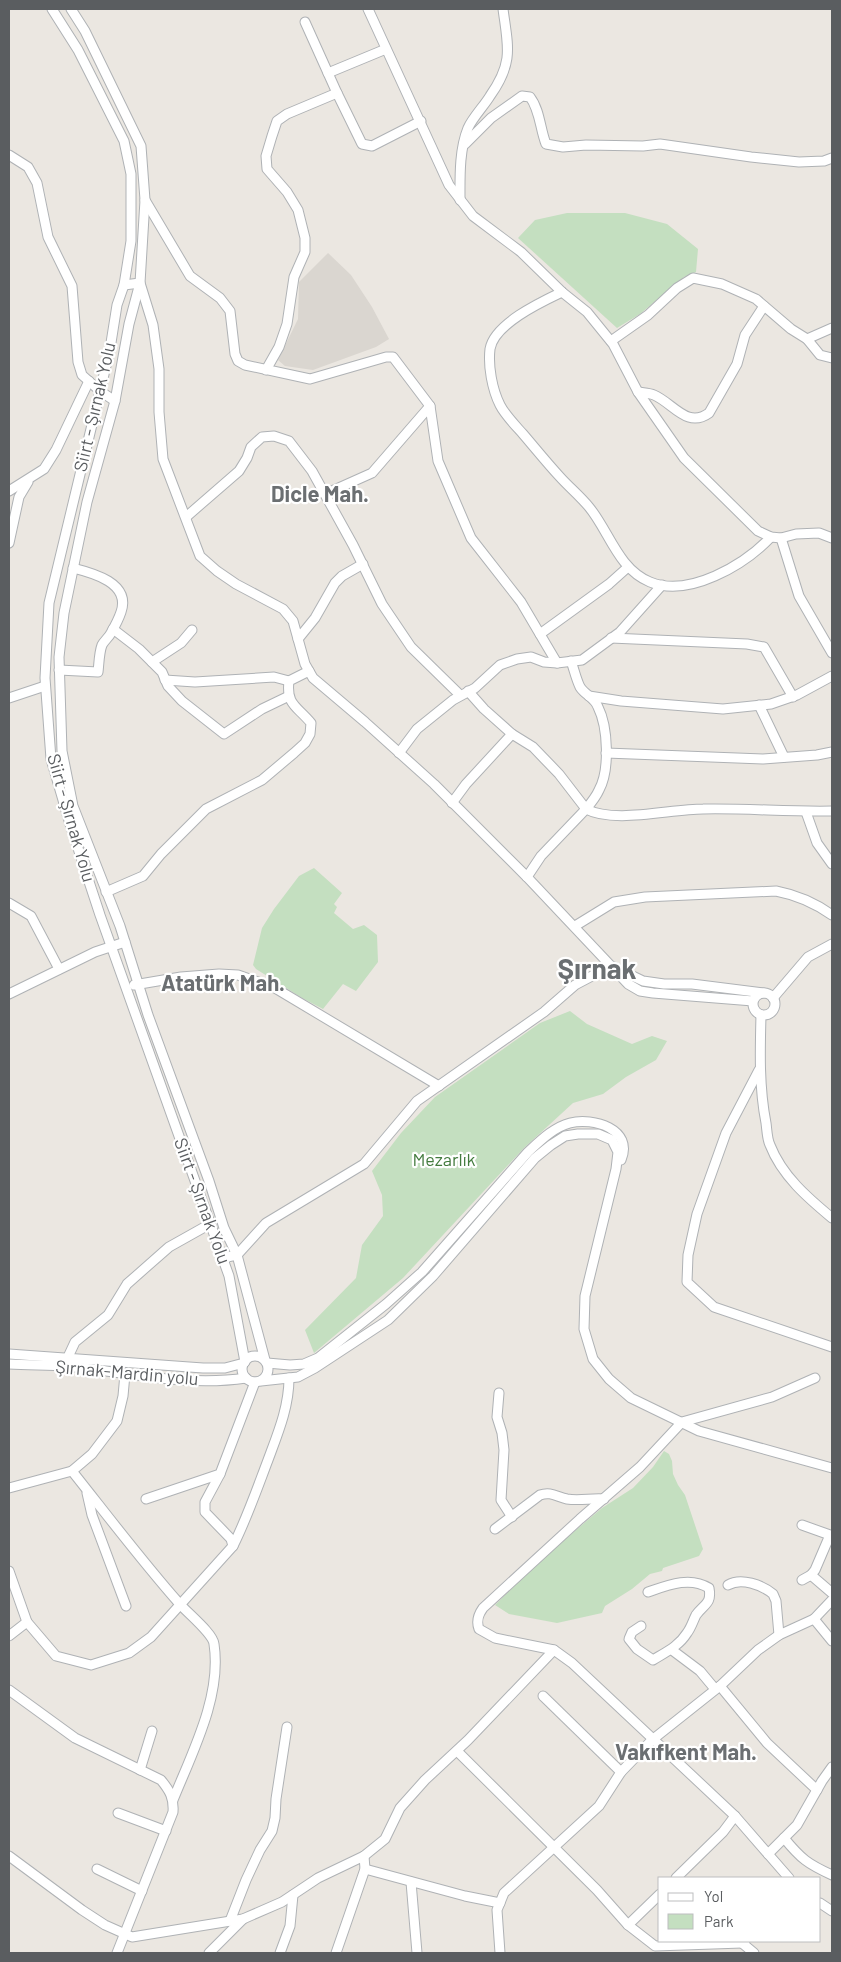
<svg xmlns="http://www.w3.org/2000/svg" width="841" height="1962" font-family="Barlow,sans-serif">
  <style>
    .education { fill: #dad6d0 }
    .green { fill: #c4dfc0 }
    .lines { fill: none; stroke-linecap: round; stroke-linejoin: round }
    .minor-casing { stroke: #afb2b5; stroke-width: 11 }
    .minor { stroke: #fff; stroke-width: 9 }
    .labels { text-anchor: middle; stroke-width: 4.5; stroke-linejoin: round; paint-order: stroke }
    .street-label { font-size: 18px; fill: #5a5d60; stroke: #fff }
    .park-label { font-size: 18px; fill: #437b3e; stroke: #fff }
    .district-label { font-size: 22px; font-weight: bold; fill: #6b6f72; stroke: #fff }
    .town-label { font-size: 28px; font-weight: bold; fill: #6b6f72; stroke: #fff }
  </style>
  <rect width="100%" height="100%" fill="#ebe7e1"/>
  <path class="education" d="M 328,253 L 351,275 L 372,307 L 389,339 L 376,347 L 313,370 L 285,366 L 278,360 L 298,319 L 299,282 Z"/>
  <g class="green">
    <path d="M 567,213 L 625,213 L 667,224 L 698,249 L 696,272 L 684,277 L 640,314 L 617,328 L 518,238 L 535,220 Z"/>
    <path d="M 314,868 L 342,893 L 334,904 L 337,907 L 334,913 L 353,929 L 364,925 L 377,935 L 378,962 L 356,991 L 343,984 L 323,1009 L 302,998 L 256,969 L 253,965 L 262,928 L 274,909 L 299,876 Z"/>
    <path d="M 570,1011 L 587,1024 L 632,1044 L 652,1036 L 667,1041 L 656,1060 L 626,1077 L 603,1094 L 573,1103 L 524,1148 L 403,1278 L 314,1353 L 305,1330 L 356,1278 L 362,1245 L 383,1216 L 382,1195 L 372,1171 L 401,1133 L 435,1097 L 540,1023 Z"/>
    <path d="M 664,1451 L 669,1454 L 672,1461 L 673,1474 L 678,1485 L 685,1495 L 703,1549 L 699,1556 L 663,1568 L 662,1571 L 650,1574 L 632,1589 L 605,1606 L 602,1613 L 557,1623 L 509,1614 L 495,1605 L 545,1556 L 602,1508 L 633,1488 L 653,1467 Z"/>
  </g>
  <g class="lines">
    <g class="minor-casing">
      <g id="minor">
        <path d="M 52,9 L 78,50 L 124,141 L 131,174 L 131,241 L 124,285 L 117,305 L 110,349 L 96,408 L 49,603 L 45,678 L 51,759 L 70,824 L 100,915 L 229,1276 L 245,1362"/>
        <path d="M 71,9 L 85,31 L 141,146 L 145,200 L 140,283 L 129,324 L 115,401 L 87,502 L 64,613 L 59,657 L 62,751 L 73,806 L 120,926 L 148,1015 L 209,1181 L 224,1228 L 237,1255 L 265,1360"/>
        <path d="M 368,9 L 449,185 L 473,216 L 521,252 L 562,292 L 587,312 L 613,344 L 638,392 L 684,458 L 758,531 L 771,537 L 781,538 L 796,534 L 819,533 L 832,538"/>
        <path d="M 305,22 L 337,93 L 362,144 L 372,146 L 421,121"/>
        <path d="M 328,73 L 386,49"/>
        <path d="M 465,144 L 491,118 L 522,96 L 530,97 C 540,110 540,129 546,144 L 563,147 L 586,145 L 643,146 L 660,144 L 751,157 L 799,162 L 824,161 L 832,158"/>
        <path d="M 9,155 L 28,167 L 37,183 L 48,237 L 72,286 L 78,362 L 82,375 L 100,391 L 115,401"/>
        <path d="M 145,200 L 190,276 L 220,298 L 230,311 L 235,354 L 238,361 L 245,365 L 310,379 L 386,357 L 393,357 L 430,406 L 438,461 L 471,538 L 521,602 L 557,663"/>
        <path d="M 460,200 C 460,178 459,150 468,128 C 473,117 484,106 490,96 C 514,62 508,47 503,9"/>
        <path d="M 124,285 L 140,283 L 153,325 L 159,369 L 159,412 L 163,459 L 200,556 L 217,571 L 236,584 L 283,609 L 293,621 L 305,664 L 313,678 L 365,722 L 434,784 L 527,877 L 628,984 L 640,991 L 653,993 L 753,1001"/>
        <path d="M 562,292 C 541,302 494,324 490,349 C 488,366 492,389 500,405 C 505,415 515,425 523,434 C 535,448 547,463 560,477 C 569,487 580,496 589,507 C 609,531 618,569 650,582 C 689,598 744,565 771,537"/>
        <path d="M 807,339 L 832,328"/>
        <path d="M 611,341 L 648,315 L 677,288 L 693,278 L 722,284 L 756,299 L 791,329 L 807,339 L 820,355 L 832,358"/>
        <path d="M 266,370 L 279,347 L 287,324 L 294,277 L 305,252 L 305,238 L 298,210 L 287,192 L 267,169 L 266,156 L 272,136 L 277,121 L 287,114 L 337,93"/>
        <path d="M 638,392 C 643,393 649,393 654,395 C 673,403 687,429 709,413 L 737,364 L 745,335 L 764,306"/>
        <path d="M 9,491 L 44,469 L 56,450 L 89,381"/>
        <path d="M 325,494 L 372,473 L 430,406"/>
        <path d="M 186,517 L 239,471 L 247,458 L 251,447 L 262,437 L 274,436 L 289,441 L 312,471 L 353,545 L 382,604 L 411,647 L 460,695"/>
        <path d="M 781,538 L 799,596 L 832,653"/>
        <path d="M 9,543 L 19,497 L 28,482"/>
        <path d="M 113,629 L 139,649 L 162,672 L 168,686 L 182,701 L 224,734 L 262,709 L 289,696"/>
        <path d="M 540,634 L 609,584 L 628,567"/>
        <path d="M 611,638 L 747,644 L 764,647 L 793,697"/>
        <path d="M 298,639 L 315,618 L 335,583 L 342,576 L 363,564"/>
        <path d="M 571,661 C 574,669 576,679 580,687 C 585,695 595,698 598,707 C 608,727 610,770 599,790 C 596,797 591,803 586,809 C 614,824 670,809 703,809 C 746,808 789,812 832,811"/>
        <path d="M 152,662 L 181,643 L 192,630"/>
        <path d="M 59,670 L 98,672 C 99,664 99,653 102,645 C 104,641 109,637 111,633 C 115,626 119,618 121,612 C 131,583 93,573 73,568"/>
        <path d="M 165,680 L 195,682 L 274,677 L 289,681"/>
        <path d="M 468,691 L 484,709 L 512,734 L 533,747 L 559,774 L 586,809 L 541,856 L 527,877"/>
        <path d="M 589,696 L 621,701 L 723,709 L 771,704 L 797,695 L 832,676"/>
        <path d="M 9,698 L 45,686"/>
        <path d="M 759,705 L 784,757"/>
        <path d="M 399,753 L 417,729 L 453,700 L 475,688 L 500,665 L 517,659 L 531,657 L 544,662 L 557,663 L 582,660 L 620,632 L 662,585"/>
        <path d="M 606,753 L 763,759 L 817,755 L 832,752"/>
        <path d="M 452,803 L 466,784 L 512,734"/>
        <path d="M 806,812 L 817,843 L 832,864"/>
        <path d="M 106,892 L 143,876 L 161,854 L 206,809 L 262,780 L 294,753 L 305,743 L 310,734 L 311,723 C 297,706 286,705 289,681 L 309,671"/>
        <path d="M 9,903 L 31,916 L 59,969"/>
        <path d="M 575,926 L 614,902 L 645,897 L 776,891 C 797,895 815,903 832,915"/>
        <path d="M 614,967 L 643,981 L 664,984 L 692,984 L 764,993"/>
        <path d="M 134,985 L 181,977 L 219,974 L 238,975 L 275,988 L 439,1086"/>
        <circle cx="764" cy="1004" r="11"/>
        <path d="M 9,994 L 95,952 L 125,942"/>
        <path d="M 773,998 L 808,957 L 832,944"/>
        <path d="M 761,1015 C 760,1051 759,1087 766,1123 C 767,1130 767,1139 770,1145 C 782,1176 808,1198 832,1218"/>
        <path d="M 759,1070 L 726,1133 L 697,1214 L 688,1255 L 687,1282 L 714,1307 L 832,1347"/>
        <path d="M 222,1258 L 237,1255 L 266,1223 L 364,1164 L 417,1101 L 544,1012 L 575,985 L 611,966"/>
        <path d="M 9,1354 L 203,1368 L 225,1368 L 244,1363"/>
        <circle cx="255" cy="1369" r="13"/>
        <path d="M 68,1357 L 75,1342 L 108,1315 L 127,1284 L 169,1247 L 210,1224"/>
        <path d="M 267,1363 L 290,1365 L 304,1364 L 318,1358 L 386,1304 L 422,1272 L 528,1152 C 540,1141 554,1127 570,1123 C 593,1117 634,1129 621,1160"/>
        <path d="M 9,1364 C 28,1365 47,1365 66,1366 C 125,1372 186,1387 246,1378"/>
        <path d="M 261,1381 L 298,1377 L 315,1368 L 388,1320 L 433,1276 L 535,1158 L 551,1145 L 565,1136 L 578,1134 L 598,1134 L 612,1140 L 618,1152 L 616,1169 L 585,1296 L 584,1329 L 593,1359 L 609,1379 L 631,1398 L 699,1431 L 832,1468"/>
        <path d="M 499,1393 L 497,1417 L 502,1433 L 504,1450 L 501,1500 L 512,1517"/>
        <path d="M 72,1471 C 107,1515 141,1560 178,1602 C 186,1612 213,1633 214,1644 C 222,1696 192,1753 173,1800"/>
        <path d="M 9,1488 L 72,1471 L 92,1454 L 117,1421 L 123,1396 L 125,1374"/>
        <path d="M 87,1493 L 92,1515 L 126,1606"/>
        <path d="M 146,1499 L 220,1474 L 255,1382"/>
        <path d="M 802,1525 L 830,1535 L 815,1570 L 811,1575 L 802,1580"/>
        <path d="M 495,1529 L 540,1495 C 551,1491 557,1497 567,1499 C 579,1501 592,1498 604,1499"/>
        <path d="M 233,1546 C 247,1518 257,1489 268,1460 C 278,1433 289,1407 289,1378"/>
        <path d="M 9,1571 L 27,1622 L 56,1656 L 91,1665 L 129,1653 L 151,1637 L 233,1546 L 231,1539 L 205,1512 L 205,1502 L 220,1474"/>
        <path d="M 811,1575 L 832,1593"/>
        <path d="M 728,1585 C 741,1577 762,1585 773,1594 L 776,1601 L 779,1635"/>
        <path d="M 814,1619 L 832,1641"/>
        <path d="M 641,1626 L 632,1632 L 629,1639 L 637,1649 L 653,1660 C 666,1652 679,1646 687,1633 C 691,1628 693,1621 696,1615 C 704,1604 712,1604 709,1588 C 690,1576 668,1585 648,1592"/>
        <path d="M 9,1636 L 27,1622"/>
        <path d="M 672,1650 L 700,1671 L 715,1689"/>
        <path d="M 720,1686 L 767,1743 L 817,1790"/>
        <path d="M 9,1690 L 75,1738 L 161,1780 C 170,1791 174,1798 173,1812 L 117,1953"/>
        <path d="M 543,1696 L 621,1772"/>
        <path d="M 457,1751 L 597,1890 L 628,1925 L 655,1946 L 742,1943 L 745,1941"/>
        <path d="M 140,1770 L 152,1731"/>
        <path d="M 118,1813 L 166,1831"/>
        <path d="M 784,1838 C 801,1859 808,1864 832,1875"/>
        <path d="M 768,1854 L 797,1825 L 822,1781 L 832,1767"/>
        <path d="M 9,1856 L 82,1910 L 105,1925 L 132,1937 L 243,1919 L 282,1902 L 318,1878 L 364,1856 L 385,1839 L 400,1808 L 425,1780 L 468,1740 L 554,1650"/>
        <path d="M 97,1869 L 142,1891"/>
        <path d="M 365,1869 L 465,1896 L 500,1903"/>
        <path d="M 676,1878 L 723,1832 L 735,1816"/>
        <path d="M 789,1878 L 735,1816 L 572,1663 L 554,1650 L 495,1638 L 479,1629 C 476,1621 478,1615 483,1608 L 580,1519 L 640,1467 L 682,1422 L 772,1397 L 815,1378"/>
        <path d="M 411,1882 L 417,1953"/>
        <path d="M 820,1903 L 832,1911"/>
        <path d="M 230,1921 L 246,1880 L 260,1850 L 272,1831 L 275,1818 L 276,1799 L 287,1727"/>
        <path d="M 628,1925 L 660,1894"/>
        <path d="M 742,1943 L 754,1953"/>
        <path d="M 209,1953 L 243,1919"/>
        <path d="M 280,1953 L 290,1926 L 293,1895"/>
        <path d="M 336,1953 L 365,1869 L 364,1856"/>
        <path d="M 500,1953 L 497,1910 L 504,1893 L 599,1806 L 621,1772 L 652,1740 L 720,1686 L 758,1650 L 779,1635 L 814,1619 L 832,1600"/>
      </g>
    </g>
    <use href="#minor" class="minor"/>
  </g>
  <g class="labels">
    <g class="street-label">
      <text transform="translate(95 407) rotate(-77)" y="6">Siirt - Şırnak Yolu</text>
      <text transform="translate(71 818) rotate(74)" y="6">Siirt - Şırnak Yolu</text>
      <text transform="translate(202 1201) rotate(70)" y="6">Siirt - Şırnak Yolu</text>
      <text transform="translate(127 1373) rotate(5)" y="6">Şırnak-Mardin yolu</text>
    </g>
    <g class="park-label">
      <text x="444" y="1166">Mezarlık</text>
    </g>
    <g class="district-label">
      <text x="320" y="502">Dicle Mah.</text>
      <text x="223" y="991">Atatürk Mah.</text>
      <text x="686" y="1760">Vakıfkent Mah.</text>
    </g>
    <g class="town-label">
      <text x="597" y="979">Şırnak</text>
    </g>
  </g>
  <rect width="841" height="1962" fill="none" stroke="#5a5d60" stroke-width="20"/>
  <rect x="658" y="1877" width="162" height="65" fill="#ffffff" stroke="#bdbebf"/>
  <rect x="668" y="1893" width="25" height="8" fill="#ffffff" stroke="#bdbebf"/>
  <text x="704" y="1902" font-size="15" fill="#5a5d60">Yol</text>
  <rect x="668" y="1914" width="25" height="15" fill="#c4dfc0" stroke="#bdbebf"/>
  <text x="704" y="1927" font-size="15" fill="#5a5d60">Park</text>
</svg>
